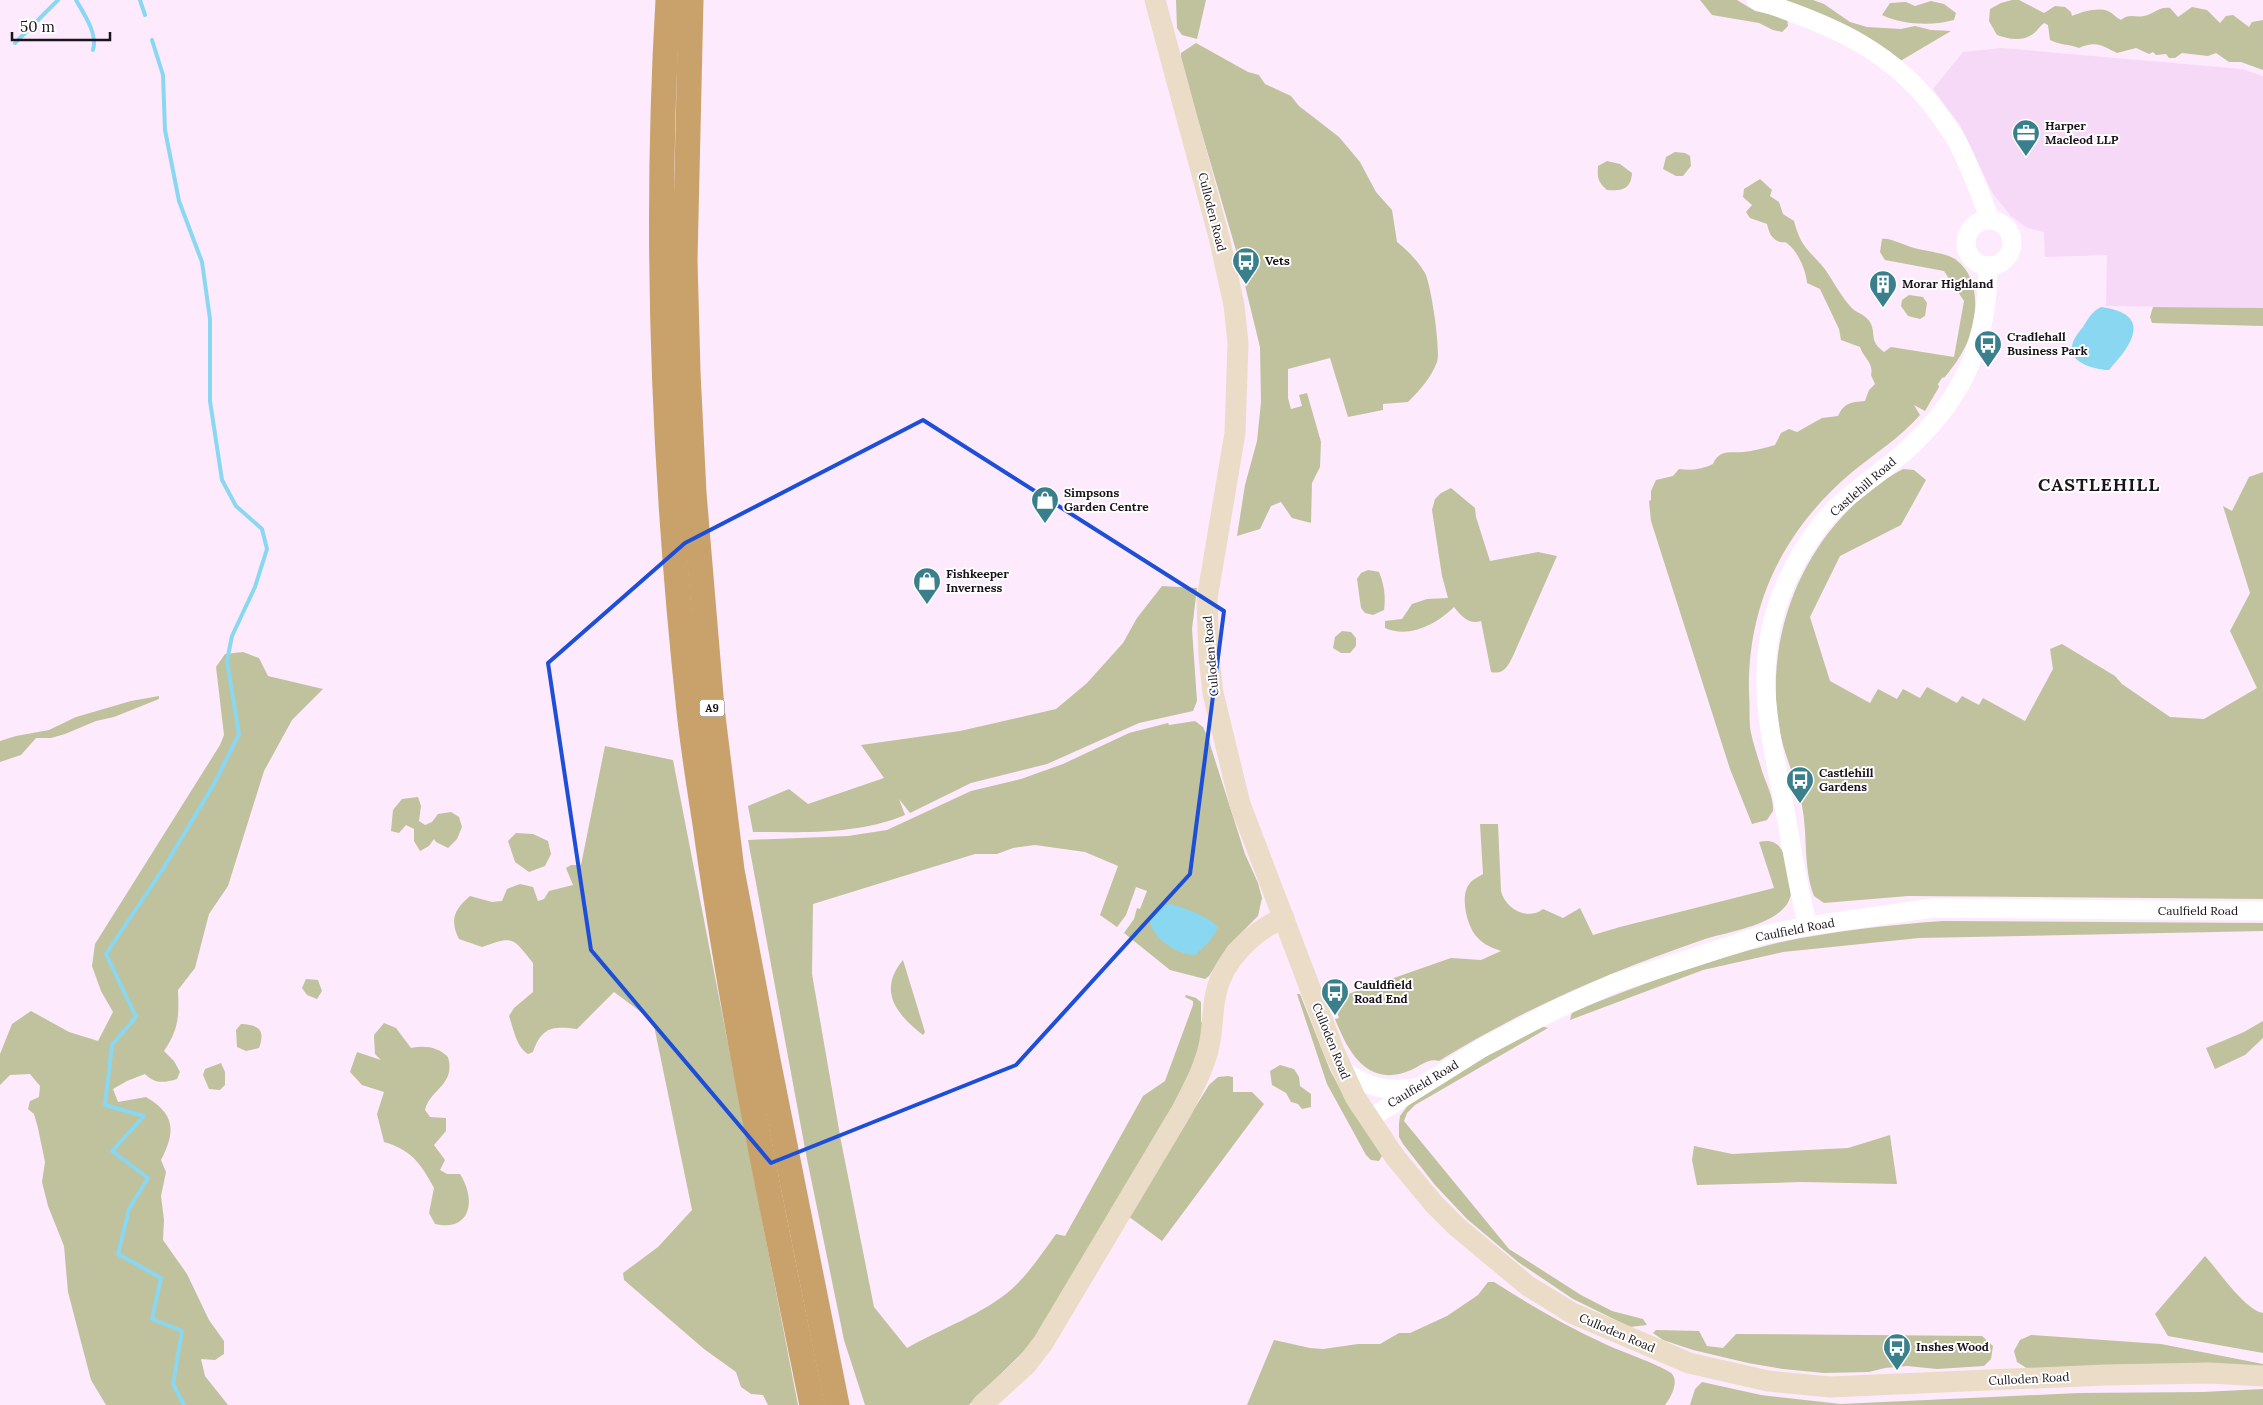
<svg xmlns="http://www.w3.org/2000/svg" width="2263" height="1405" font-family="Lora,serif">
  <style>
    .built { fill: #f6d9f7 }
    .green { fill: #bfc29c }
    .water { fill: #8ad7f2 }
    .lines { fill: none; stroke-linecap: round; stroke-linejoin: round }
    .stream { stroke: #8ad7f2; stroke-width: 4 }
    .tertiary { stroke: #fff; stroke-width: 19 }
    .secondary { stroke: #ebdcc7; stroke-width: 21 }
    .trunk { stroke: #c8a26a; stroke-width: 25 }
    .marked { fill: none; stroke: #1d4ed8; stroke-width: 4; stroke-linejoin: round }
    .labels { text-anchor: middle; stroke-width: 4; stroke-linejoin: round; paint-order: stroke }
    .shield { fill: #fefefe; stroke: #5f5a5f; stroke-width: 1 }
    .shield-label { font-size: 11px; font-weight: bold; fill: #1b131b }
    .poi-label { font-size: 12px; font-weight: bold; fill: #1b131b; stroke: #fefefe; text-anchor: start }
    .street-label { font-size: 12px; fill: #1b131b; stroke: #fefefe }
    .district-label { font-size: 18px; font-weight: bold; letter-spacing: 1px; fill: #1b131b; stroke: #fefefe }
  </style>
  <rect width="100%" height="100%" fill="#fdeafd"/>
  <path class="built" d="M 2002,48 L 2242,69 L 2263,76 L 2263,308 L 2106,306 L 2107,255 L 2045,257 L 2044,232 L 2027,228 L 2011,216 L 1993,194 L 1960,125 L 1933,89 L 1963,52 Z"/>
  <g class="green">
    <path d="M 1176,0 L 1206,0 L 1197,39 L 1182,35 L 1177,28 Z"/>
    <path d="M 1700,0 L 1737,0 L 1755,11 L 1787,18 L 1788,26 L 1782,32 L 1773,30 L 1759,23 L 1712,15 Z"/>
    <path d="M 1771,0 L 1813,0 L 1824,4 L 1850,22 L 1867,27 L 1901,29 L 1915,26 L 1931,30 L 1951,31 L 1902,60 L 1896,60 Z"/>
    <path d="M 2012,0 L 2019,0 L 2044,13 L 2055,6 L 2065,7 L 2071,12 L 2072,16 C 2082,12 2097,7 2108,11 C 2113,13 2116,18 2121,20 C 2129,13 2135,18 2144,16 C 2154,14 2159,6 2170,8 L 2178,17 L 2192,7 L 2207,10 L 2220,23 L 2226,16 L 2233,15 L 2249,27 L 2252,22 L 2263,20 L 2263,70 L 2241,62 L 2229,62 L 2216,53 L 2208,56 L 2182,53 L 2175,58 L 2169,58 L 2166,54 L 2156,55 L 2153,52 L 2149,54 L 2136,48 L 2117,53 C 2103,46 2096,40 2079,48 C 2069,44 2059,45 2050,40 L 2048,25 L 2044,23 C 2040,26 2037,31 2033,34 C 2022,42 2008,39 1997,35 L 1989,21 L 1990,9 L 2001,3 Z"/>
    <path d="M 1931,1 L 1944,4 L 1956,13 L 1954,20 C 1934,26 1901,25 1882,15 L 1890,3 L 1906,2 L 1915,6 Z"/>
    <path d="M 1196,43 L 1248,72 L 1259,75 L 1265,84 L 1291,96 L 1299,106 L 1339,137 L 1360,162 L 1376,192 L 1392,210 L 1397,242 C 1408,251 1418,261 1425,273 C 1431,284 1441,351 1437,362 C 1431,378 1420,390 1408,402 L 1383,404 L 1383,410 L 1348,417 L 1330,358 L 1288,369 L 1288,398 L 1291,409 L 1302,406 L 1299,395 L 1307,393 L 1321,442 L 1320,467 L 1312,483 L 1311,523 L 1292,518 L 1281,502 L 1271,506 L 1260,529 L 1237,536 L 1245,485 L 1257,441 L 1261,402 L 1260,347 L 1238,257 L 1181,62 L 1181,53 Z"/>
    <path d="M 1675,152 L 1685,153 L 1690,156 L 1691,166 L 1683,176 L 1676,176 L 1663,169 L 1666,157 Z"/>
    <path d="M 1607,161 L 1620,164 L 1632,173 C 1631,190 1621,191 1607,190 C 1598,182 1597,178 1598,166 Z"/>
    <path d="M 1760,179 L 1772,190 L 1770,196 L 1779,202 L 1783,214 L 1794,221 C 1801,247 1807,248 1824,268 C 1833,280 1840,295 1850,306 C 1855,313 1864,313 1870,322 C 1877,335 1868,340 1884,352 L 1891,347 L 1954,357 L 1964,301 L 1944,271 L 1885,260 L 1880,252 L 1882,239 C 1889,237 1908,247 1918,249 C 1930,252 1945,253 1955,259 C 1982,278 1978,319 1966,345 C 1961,356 1953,367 1945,377 L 1942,378 L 1938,384 L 1939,387 L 1925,411 L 1914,405 L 1920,415 C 1900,438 1874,454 1851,473 C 1784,530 1747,604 1749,693 C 1750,704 1749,716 1750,727 C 1752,741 1758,757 1762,771 C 1766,784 1774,797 1773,811 L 1767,820 L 1752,824 L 1730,769 L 1651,521 L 1649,501 L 1651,500 L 1651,491 L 1656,480 L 1673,476 L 1679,469 C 1690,471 1703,469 1713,464 C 1719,449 1730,453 1743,452 C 1753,451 1765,448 1775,445 L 1781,433 L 1789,429 L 1797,432 L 1822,418 L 1838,416 C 1844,403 1851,402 1865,401 L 1869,390 L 1875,384 L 1871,375 C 1874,363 1863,357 1860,347 L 1841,340 L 1839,329 L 1820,289 L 1807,283 C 1806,270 1798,252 1788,244 C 1784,241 1785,243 1780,242 C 1771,239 1769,232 1767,224 L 1750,218 L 1746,212 L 1752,205 L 1743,197 L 1744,189 Z"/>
    <path d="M 1909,295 L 1923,297 L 1927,303 L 1925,316 L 1920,319 L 1908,316 L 1901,306 L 1902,300 Z"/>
    <path d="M 2153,307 L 2263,308 L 2263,326 L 2152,323 L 2150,317 Z"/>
    <path d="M 1903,469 L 1914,470 L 1926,480 L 1901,525 L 1840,556 L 1810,617 L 1830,681 L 1870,703 L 1878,689 L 1897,699 L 1903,689 L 1920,698 L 1927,687 L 1957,703 L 1962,696 L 1979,705 L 1983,698 L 2025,721 L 2053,669 L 2050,649 L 2062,644 L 2115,676 L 2122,684 L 2170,717 L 2204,719 L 2257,688 L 2230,631 L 2250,593 L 2223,506 L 2232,511 L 2249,477 L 2263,472 L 2263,899 L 1908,896 L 1824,903 L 1814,896 C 1803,867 1808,836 1802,806 C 1795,775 1780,747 1777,715 C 1767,616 1815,517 1903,469 Z"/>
    <path d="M 1451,488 L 1475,508 L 1476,517 L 1490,561 L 1538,552 L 1557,556 L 1513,656 C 1508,666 1504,675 1491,672 L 1481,621 C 1469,625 1461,616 1454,607 C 1437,624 1409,639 1385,628 L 1385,621 L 1402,619 L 1412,604 L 1427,599 L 1448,598 L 1442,576 L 1432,510 L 1435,499 L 1441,493 Z"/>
    <path d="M 1368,570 L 1379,572 C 1384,584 1386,597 1384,610 L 1373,615 L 1365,613 L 1361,608 L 1357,579 L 1361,573 Z"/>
    <path d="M 1162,586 L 1197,588 L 1192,629 L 1197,701 L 1193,711 L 1139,723 L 1047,764 L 971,783 L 910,813 L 899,799 L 905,815 C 857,835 805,832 753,832 L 748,806 L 789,789 L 808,804 L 884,778 L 861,745 L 960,731 L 1056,709 L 1087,683 L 1123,643 L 1137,618 Z"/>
    <path d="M 1342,631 L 1351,632 L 1356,638 L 1356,646 L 1350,653 L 1341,653 L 1333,648 L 1335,637 Z"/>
    <path d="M 243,652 L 259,658 L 268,676 L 323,689 L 292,720 L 264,771 L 228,886 L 209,914 L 195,968 L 178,990 C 179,1016 179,1029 164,1051 L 174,1061 L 180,1072 L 177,1079 C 164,1083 155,1084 145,1074 L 127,1081 L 113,1089 L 118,1102 L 146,1097 C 175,1114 176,1131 161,1160 L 166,1172 L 161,1196 L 164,1220 L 163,1240 L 187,1274 L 209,1320 L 224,1341 L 224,1354 L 215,1360 L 201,1359 L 205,1376 L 228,1405 L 106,1405 L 91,1380 L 68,1292 L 64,1246 L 48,1206 L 42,1182 L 45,1162 L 38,1128 L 34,1114 L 28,1109 L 30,1101 L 39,1097 L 40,1086 L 30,1074 L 10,1075 L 0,1085 L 0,1054 L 12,1024 L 31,1011 L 69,1032 L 98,1041 L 113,1012 L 101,991 L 92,966 L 95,944 L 220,745 L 224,735 L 216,667 L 225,654 Z"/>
    <path d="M 159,696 L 159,699 L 114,717 L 96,721 L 65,734 L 51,738 L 36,738 L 21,755 L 0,762 L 0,741 L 16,736 L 49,730 L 76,717 L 131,701 Z"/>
    <path d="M 1195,721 L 1203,727 L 1208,738 L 1245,854 L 1258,883 L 1262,898 L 1258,916 L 1228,946 L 1209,976 L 1205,979 L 1170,970 L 1124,933 L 1134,919 L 1137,908 L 1140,909 L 1147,891 L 1136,887 L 1126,915 L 1117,927 L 1100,915 L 1118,866 L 1085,852 L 1035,845 L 1013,848 L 997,854 L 975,854 L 813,904 L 812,974 L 841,1141 L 874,1307 L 907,1348 C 940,1329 984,1314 1013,1288 C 1030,1272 1043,1252 1056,1234 L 1065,1236 L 1143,1096 L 1165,1081 L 1193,1005 L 1193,1001 L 1185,997 L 1186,995 L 1196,998 L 1201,1002 L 1201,1022 L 1204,1023 L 1203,1035 L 1181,1098 L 1044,1329 L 1022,1353 L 969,1405 L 865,1405 L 844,1340 L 806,1154 L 748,840 L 848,836 L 887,830 L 971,791 L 1021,779 L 1063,764 L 1129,733 L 1168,723 L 1169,725 Z"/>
    <path d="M 605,746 L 673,760 L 798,1405 L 768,1405 L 763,1395 L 751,1394 L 741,1387 L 736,1372 L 704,1349 L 624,1280 L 623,1273 L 658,1247 L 692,1210 L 653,1021 L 614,992 L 577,1029 C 552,1026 542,1027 533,1052 L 528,1054 C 516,1046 514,1030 509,1016 L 514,1008 L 533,992 L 533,963 C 513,938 514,935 482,947 L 459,939 C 449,919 455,909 470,896 L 492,902 L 502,901 L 507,889 L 520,884 L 533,887 L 538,901 L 544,899 L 549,891 L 573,885 L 566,868 L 571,865 L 581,865 Z"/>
    <path d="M 418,797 L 421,806 L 419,821 L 425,825 L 432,822 L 438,814 L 451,812 L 459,817 L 462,827 L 457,839 L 448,848 L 436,842 L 434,839 L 429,846 L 420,851 L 414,841 L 414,829 L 406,825 L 399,833 L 391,831 L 393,810 L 402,799 Z"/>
    <path d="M 1480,824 L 1498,824 L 1501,891 C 1505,909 1528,921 1543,909 L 1563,918 L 1580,908 L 1593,935 L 1620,927 L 1774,888 L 1759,842 C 1789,834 1787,872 1791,894 C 1786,924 1730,931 1705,939 C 1609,972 1527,1007 1439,1061 C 1428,1058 1421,1066 1411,1070 C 1368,1089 1348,1052 1335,1019 L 1339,1018 L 1337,1012 L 1334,1013 L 1328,1001 L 1451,958 L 1481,960 L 1501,951 C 1493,948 1484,945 1478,938 C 1467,928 1459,895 1470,883 C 1473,879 1479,877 1483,874 Z"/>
    <path d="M 516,833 L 533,834 L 548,841 L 551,854 L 545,866 L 529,872 L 515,862 L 508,841 Z"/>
    <path d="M 1943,921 L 2263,923 L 2263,931 L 1919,938 L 1783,952 L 1703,970 L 1570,1020 L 1572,1012 C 1639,985 1707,960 1777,943 C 1832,931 1888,925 1943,921 Z"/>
    <path d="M 903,960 L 925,1032 L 923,1035 C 897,1015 877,991 903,960 Z"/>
    <path d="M 306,979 L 318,980 L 322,991 L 317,999 L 307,995 L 302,988 Z"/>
    <path d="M 1297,994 L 1300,994 L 1330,1070 L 1352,1111 L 1383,1154 L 1379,1161 L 1371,1160 L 1366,1155 L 1327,1084 Z"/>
    <path d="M 2263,1021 L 2263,1038 L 2245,1055 L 2215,1069 L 2206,1048 L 2244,1032 Z"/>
    <path d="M 384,1023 L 396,1028 L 411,1048 C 425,1045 438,1047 448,1057 C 456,1085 430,1089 425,1110 L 430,1117 L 446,1118 L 446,1131 L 434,1145 L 445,1160 L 440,1170 L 447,1174 L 460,1174 C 476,1199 472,1232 435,1224 L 429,1213 L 434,1188 C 421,1164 412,1150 384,1142 L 377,1114 L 384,1092 L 362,1085 L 350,1072 L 357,1052 L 381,1060 L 375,1054 L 374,1035 Z"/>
    <path d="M 241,1024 C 258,1025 266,1029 259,1048 L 246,1051 L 237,1047 L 236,1030 Z"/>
    <path d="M 1541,1026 L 1548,1028 L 1415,1105 L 1407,1113 L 1404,1121 L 1509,1249 L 1581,1295 L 1612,1311 L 1643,1319 L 1647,1325 L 1630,1327 L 1573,1299 L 1518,1262 L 1467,1219 L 1435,1185 L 1403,1144 L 1399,1137 L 1399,1124 L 1400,1116 L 1409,1104 L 1499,1048 Z"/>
    <path d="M 221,1063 L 225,1072 L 225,1085 L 220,1090 L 209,1089 L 203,1075 L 205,1069 Z"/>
    <path d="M 1280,1065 L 1294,1069 L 1299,1077 L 1300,1086 L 1311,1094 L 1311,1107 L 1302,1109 L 1298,1104 L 1291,1102 L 1286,1093 L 1272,1085 L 1270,1071 Z"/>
    <path d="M 1228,1076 L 1233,1077 L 1233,1092 L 1252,1092 L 1264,1104 L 1162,1241 L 1128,1216 L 1209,1085 L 1218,1077 Z"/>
    <path d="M 1890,1135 L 1897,1184 L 1802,1182 L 1697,1185 L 1692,1160 L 1694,1146 L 1732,1154 L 1848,1148 Z"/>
    <path d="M 2205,1256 C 2218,1270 2245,1310 2263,1313 L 2263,1353 L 2168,1336 L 2155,1314 Z"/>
    <path d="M 1488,1282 L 1494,1282 C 1530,1305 1566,1326 1605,1344 C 1617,1350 1666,1367 1672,1374 C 1679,1382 1671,1398 1665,1405 L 1247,1405 L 1274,1340 L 1310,1348 L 1323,1349 L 1358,1344 L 1380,1344 L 1399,1333 L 1410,1333 L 1447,1316 L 1478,1295 Z"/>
    <path d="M 1656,1330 L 1699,1331 L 1707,1346 L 1723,1348 L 1736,1334 L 1982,1336 L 1993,1346 L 1991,1359 L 1984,1366 L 1937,1369 L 1907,1366 L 1885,1368 L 1869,1372 L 1824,1373 L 1783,1369 L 1748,1363 L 1693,1350 L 1663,1340 L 1653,1333 Z"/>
    <path d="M 2031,1335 L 2161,1344 L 2263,1364 L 2263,1367 L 2028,1369 L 2017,1362 L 2014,1351 L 2020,1340 Z"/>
    <path d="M 1702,1382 L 1761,1395 L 1841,1404 L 2079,1393 L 2203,1392 L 2263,1389 L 2263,1405 L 1690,1405 L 1695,1389 Z"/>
  </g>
  <g class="water">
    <path d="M 2101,307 C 2153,314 2133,344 2109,370 C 2097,370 2071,364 2072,348 C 2072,340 2078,333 2083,327 C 2088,319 2092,311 2101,307 Z"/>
    <path d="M 1171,904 C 1184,908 1211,917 1218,928 L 1209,942 L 1195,955 C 1167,955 1124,913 1171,904 Z"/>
  </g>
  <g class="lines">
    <g class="stream">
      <path d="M 76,0 C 84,14 98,34 93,50"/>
      <path d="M 140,0 L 145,15"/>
      <path d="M 152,40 L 163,75 L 165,130 L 179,201 L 202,262 L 210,319 L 210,401 L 222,480 L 236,506 L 262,529 L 267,549 L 255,587 L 232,636 L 227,661 L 239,734 L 214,784 L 163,869 L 106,954 L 136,1017 L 112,1045 L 105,1105 L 144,1116 L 112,1151 L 148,1178 L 129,1209 L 118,1254 L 161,1278 L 152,1319 L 182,1331 L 173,1384 L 184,1405"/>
      <path d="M 15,43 L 58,0"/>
    </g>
    <g class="tertiary">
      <path d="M 1756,0 C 1831,24 1897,52 1942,119 C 1948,128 1955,136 1959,145 C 1971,169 1980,194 1990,219"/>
      <circle cx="1989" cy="243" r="23"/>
      <path d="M 1808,926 C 1797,885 1791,842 1783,800 C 1770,733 1755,674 1777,606 C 1790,568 1812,529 1842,502 C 1866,481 1893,464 1915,442 C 1967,392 1988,337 1988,266"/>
      <path d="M 1342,1069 C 1366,1087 1385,1092 1415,1088"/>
      <path d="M 1369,1119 L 1482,1048 L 1553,1011 L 1615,983 L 1763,935 L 1808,926 L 1933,908 L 2263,911"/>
    </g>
    <g class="secondary">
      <path d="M 1155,0 L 1219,237 L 1234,305 L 1238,343 L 1235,433 L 1207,599 L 1209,657 L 1213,693 L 1240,804 L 1334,1051 L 1355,1097 L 1395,1157 L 1434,1204 L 1456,1226 L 1528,1286 L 1572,1313 L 1689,1363 L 1768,1381 L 1830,1387 L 2105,1375 L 2210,1373 L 2263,1376"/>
      <path d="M 982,1405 L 1026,1365 L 1043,1343 L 1182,1110 C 1192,1090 1204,1069 1209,1046 C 1213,1029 1212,1010 1216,993 C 1223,960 1254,930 1284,918"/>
    </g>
    <g class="trunk">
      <path d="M 668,0 C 654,234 664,478 689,711 C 693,749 699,786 705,824 C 732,1019 773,1212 812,1405"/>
      <path d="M 691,0 L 685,260 L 688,372 L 694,493 L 712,708 L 732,870 L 768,1060 L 837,1405"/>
    </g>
  </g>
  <path class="marked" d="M 923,420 L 1224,611 L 1190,874 L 1016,1065 L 771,1163 L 591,950 L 548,663 L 685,543 Z"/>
  <defs>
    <g id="office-pin" transform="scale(1.4375)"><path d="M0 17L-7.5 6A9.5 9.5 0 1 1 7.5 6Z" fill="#3a7f8c" stroke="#fefefe"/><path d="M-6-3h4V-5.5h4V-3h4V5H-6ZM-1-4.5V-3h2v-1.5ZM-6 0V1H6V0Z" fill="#fff"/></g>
    <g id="bus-pin" transform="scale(1.4375)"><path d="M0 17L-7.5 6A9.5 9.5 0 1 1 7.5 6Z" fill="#3a7f8c" stroke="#fefefe"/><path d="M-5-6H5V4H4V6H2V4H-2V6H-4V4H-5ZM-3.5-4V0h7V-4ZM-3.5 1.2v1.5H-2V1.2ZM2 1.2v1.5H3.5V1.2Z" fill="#fff"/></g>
    <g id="building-pin" transform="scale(1.4375)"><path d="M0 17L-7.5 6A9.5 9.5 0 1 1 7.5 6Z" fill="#3a7f8c" stroke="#fefefe"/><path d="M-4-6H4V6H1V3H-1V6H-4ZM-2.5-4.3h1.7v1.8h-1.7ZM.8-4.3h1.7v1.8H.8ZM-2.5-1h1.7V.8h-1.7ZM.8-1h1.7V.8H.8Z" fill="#fff"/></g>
    <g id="shop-pin" transform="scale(1.4375)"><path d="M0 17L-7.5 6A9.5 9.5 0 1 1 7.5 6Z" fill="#3a7f8c" stroke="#fefefe"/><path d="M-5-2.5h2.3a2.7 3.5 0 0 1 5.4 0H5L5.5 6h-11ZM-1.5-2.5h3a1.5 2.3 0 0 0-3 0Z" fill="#fff"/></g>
  </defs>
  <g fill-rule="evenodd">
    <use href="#office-pin" x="2026" y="133"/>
    <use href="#bus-pin" x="1246" y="261"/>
    <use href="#building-pin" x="1883" y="284"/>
    <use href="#bus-pin" x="1988" y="344"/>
    <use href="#shop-pin" x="1045" y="500"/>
    <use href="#shop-pin" x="927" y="581"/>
    <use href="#bus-pin" x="1800" y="780"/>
    <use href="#bus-pin" x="1335" y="992"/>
    <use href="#bus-pin" x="1897" y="1347"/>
  </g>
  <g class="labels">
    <rect class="shield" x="699.5" y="699.5" width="25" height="17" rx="4"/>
    <g class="shield-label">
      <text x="712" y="712">A9</text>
    </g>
    <g class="poi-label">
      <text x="2045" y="130">Harper<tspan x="2045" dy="14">Macleod LLP</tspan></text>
      <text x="1265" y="265">Vets</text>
      <text x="1902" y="288">Morar Highland</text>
      <text x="2007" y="341">Cradlehall<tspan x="2007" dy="14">Business Park</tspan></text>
      <text x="1064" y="497">Simpsons<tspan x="1064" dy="14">Garden Centre</tspan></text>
      <text x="946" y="578">Fishkeeper<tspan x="946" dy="14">Inverness</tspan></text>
      <text x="1819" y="777">Castlehill<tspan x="1819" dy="14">Gardens</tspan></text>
      <text x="1354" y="989">Cauldfield<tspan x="1354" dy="14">Road End</tspan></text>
      <text x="1916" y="1351">Inshes Wood</text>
    </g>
    <g class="street-label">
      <text transform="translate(1212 212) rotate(76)" y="4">Culloden Road</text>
      <text transform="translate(1863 487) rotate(-41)" y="4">Castlehill Road</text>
      <text transform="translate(1211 656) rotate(-95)" y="4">Culloden Road</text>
      <text x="2198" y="915">Caulfield Road</text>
      <text transform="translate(1795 930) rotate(-11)" y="4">Caulfield Road</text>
      <text transform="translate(1331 1041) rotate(68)" y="4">Culloden Road</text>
      <text transform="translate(1423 1084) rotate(-31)" y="4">Caulfield Road</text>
      <text transform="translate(1617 1333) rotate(23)" y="4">Culloden Road</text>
      <text transform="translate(2029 1379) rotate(-3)" y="4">Culloden Road</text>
    </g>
    <g class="district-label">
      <text x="2099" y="491">CASTLEHILL</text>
    </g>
  </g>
  <path d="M12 32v8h98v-8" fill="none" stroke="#1b131b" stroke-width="2.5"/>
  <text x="20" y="32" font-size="15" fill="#1b131b" stroke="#fefefe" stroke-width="4" paint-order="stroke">50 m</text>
</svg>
